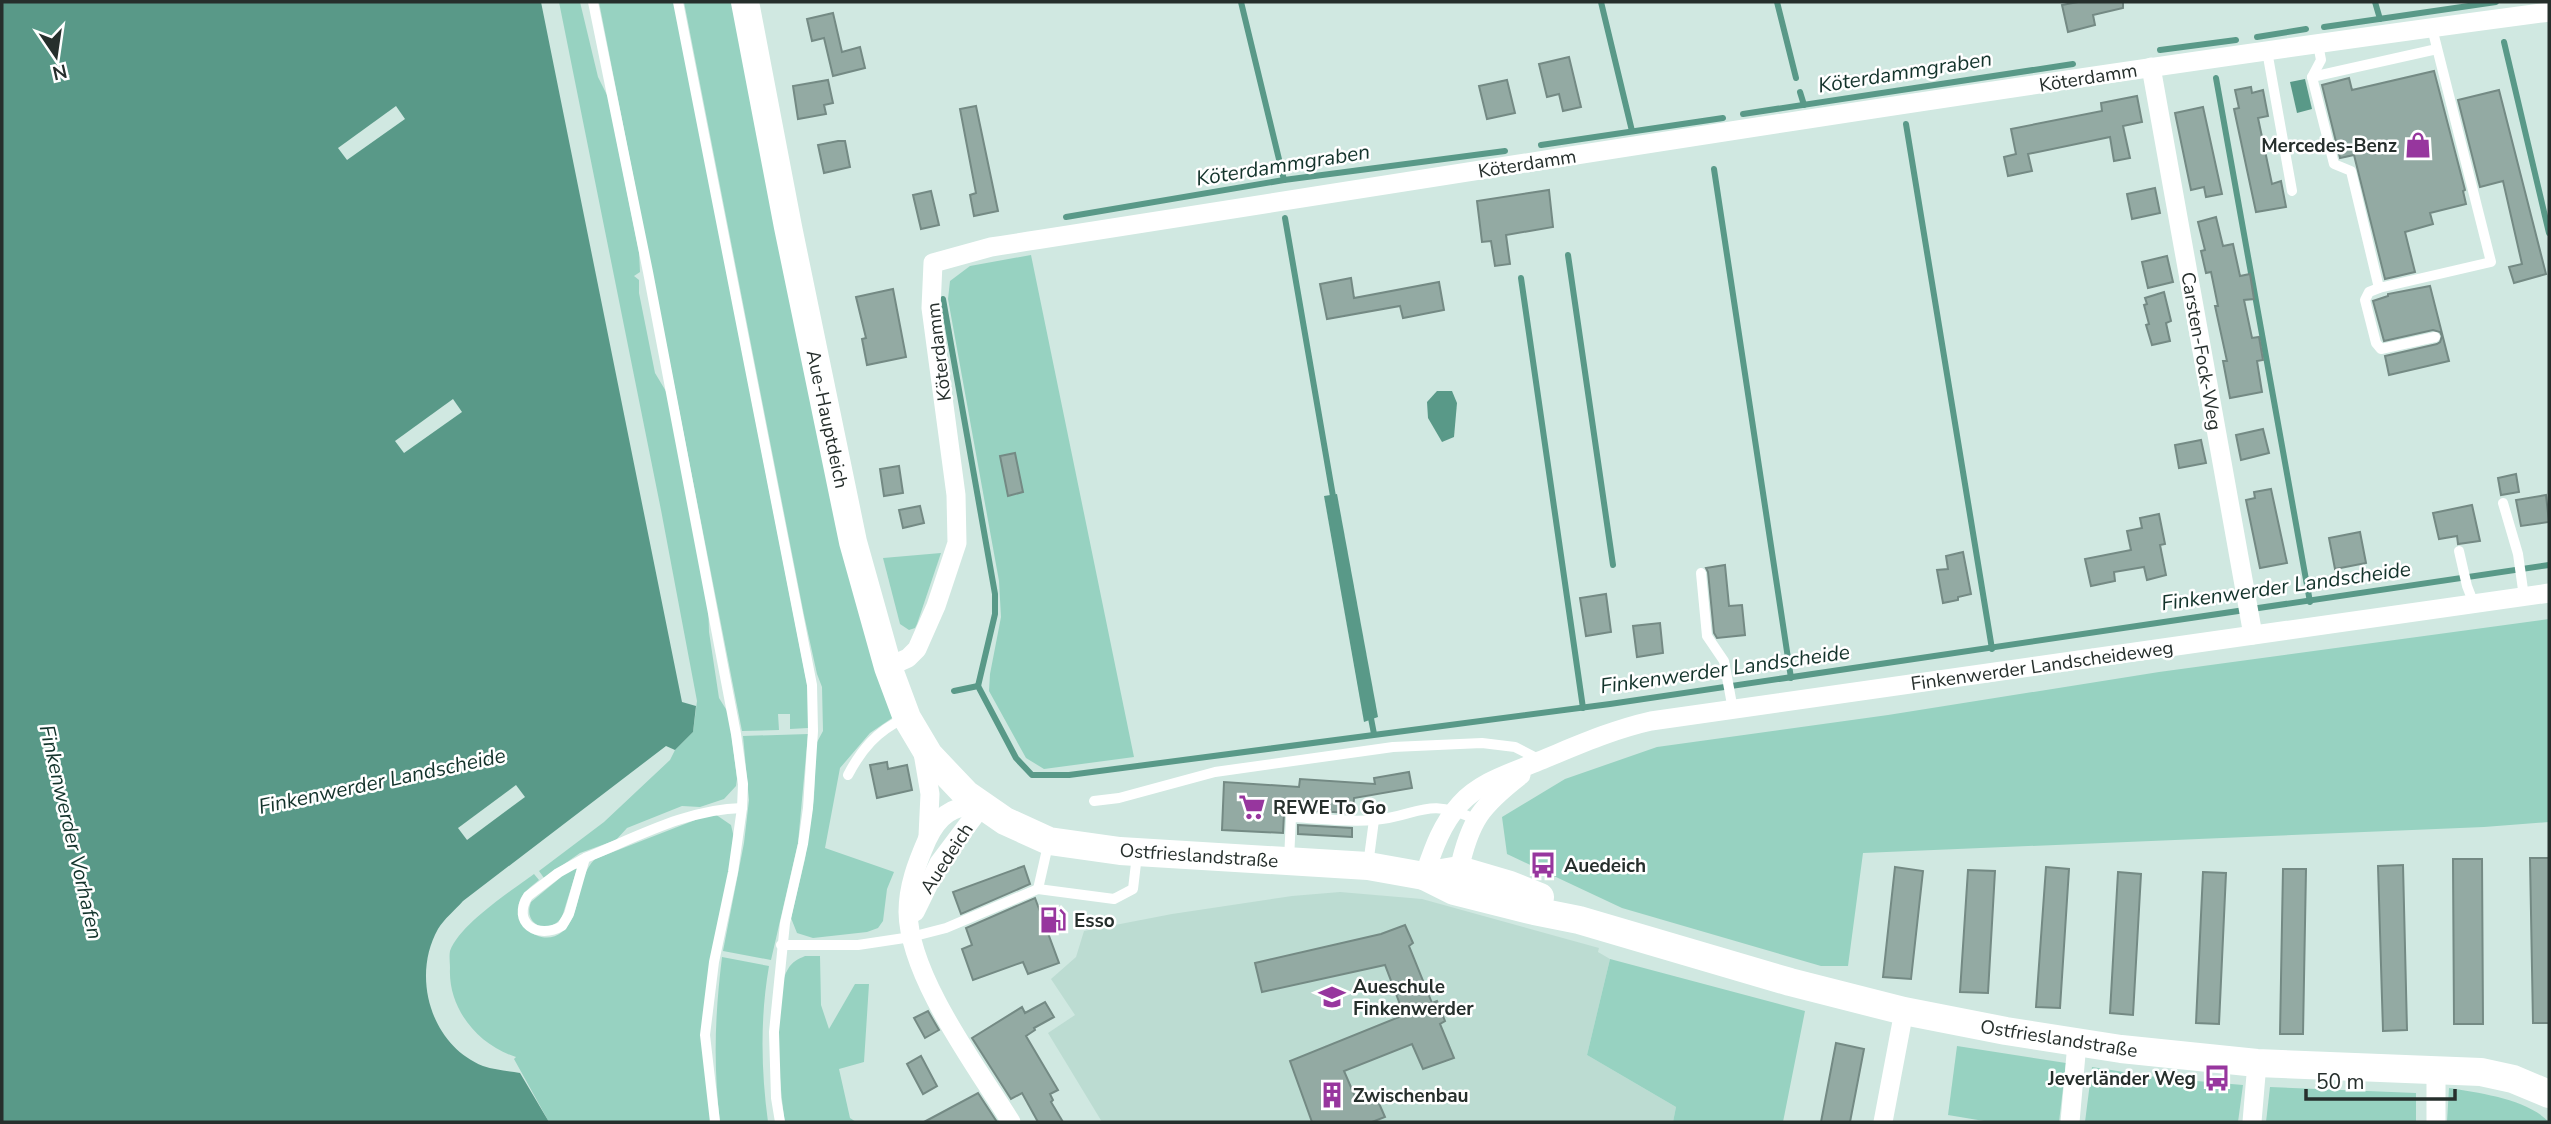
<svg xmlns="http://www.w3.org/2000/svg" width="2551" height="1124" font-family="'Nunito Sans',sans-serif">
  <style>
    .built { fill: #bcdcd2 }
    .green { fill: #97d2c1 }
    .water { fill: #599988 }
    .pier { fill: #d0e8e1 }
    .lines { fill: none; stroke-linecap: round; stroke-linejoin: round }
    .stream { stroke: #599988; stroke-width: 6 }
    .building { fill: #93aaa3; stroke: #748a84; stroke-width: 2 }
    .lane { stroke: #fff; stroke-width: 10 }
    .street { stroke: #fff; stroke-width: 19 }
    .secondary { stroke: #fff; stroke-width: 28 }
    .labels { text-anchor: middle; stroke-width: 5; stroke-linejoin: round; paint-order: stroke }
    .street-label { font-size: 19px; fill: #262f2c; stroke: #fff }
    .poi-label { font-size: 19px; font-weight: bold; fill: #262f2c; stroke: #fff; text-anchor: start }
    .water-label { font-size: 21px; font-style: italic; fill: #13332b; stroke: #fff }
  </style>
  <rect width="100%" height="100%" fill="#d0e8e1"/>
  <path class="built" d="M 1340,892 L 1422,899 L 1599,948 L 1598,952 L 1610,959 L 1587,1055 L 1676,1107 L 1673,1122 L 1102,1122 L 1048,1033 L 1075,1015 L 1051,979 L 1076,957 L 1084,931 L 1172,914 L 1292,896 Z"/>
  <g class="green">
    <path d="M 559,2 L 580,2 L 598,77 L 608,97 L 639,252 L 640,272 L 634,276 L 639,280 L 639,293 L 655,373 L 667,393 L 708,598 L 709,632 L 719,698 L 729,714 L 737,779 L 736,786 L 724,799 L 700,807 L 682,806 L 627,828 L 616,840 L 580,853 L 544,878 L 539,871 L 604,822 L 670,760 L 675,750 L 693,732 L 697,701 L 661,510 Z"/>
    <path d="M 599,2 L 674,2 L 808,689 L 808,728 L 790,729 L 790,714 L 778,714 L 779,730 L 742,731 Z"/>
    <path d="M 684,2 L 734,2 L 895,716 L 870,733 L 840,768 L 825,848 L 894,872 L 887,889 L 883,921 L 878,928 L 867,932 L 813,938 L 797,933 L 791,918 L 805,859 L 814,798 L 816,744 L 823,731 L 822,687 L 817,674 L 804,615 Z"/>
    <path d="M 1031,255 L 1134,757 L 1044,769 L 1026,758 L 989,691 L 990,674 L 1001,617 L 999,581 L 948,299 L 950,281 L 970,266 Z"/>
    <path d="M 941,553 L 917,624 L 915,628 L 909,630 L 900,624 L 883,558 Z"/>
    <path d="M 2549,619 L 2549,822 L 2484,827 L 1863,853 L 1848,966 L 1821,966 L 1622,908 L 1507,854 L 1502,817 L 1565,779 L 1657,747 L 1888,715 L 2159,672 Z"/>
    <path d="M 808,734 L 798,843 L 771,960 L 723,951 L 744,843 L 749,800 L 743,736 Z"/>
    <path d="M 715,814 L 731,825 L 735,842 L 707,1001 L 711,1122 L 549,1122 L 514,1059 L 516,1057 C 478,1045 448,1009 450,968 C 450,963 449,956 450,951 C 460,924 511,891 534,874 L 539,880 C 532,886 523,892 520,900 C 511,923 541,949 562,932 C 583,915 575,878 595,859 L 703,817 Z"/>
    <path d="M 572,868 L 577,869 L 562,917 C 549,936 522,925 531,902 Z"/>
    <path d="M 805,956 L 820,956 L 821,1005 L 829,1029 L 855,984 L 869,984 L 864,1062 L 839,1069 L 850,1118 L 856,1122 L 785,1122 C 780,1090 771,996 788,969 C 792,962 798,959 805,956 Z"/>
    <path d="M 722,957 L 769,966 C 760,1018 761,1070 768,1122 L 720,1122 C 713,1063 715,1015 722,957 Z"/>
    <path d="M 1610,959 L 1805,1011 L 1783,1122 L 1673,1122 L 1676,1107 L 1587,1055 Z"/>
    <path d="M 1957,1046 L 2066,1063 L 2059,1122 L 1990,1122 L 1948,1115 Z"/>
    <path d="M 2092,1067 L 2162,1078 L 2243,1085 L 2238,1122 L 2085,1122 Z"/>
    <path d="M 2270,1087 L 2416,1093 L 2416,1122 L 2266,1122 Z"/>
    <path d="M 2449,1088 C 2480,1093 2527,1099 2549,1122 L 2447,1122 Z"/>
  </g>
  <g class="water">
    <path d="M 2,2 L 541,2 L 682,702 L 696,706 L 693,732 L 675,750 L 666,746 L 463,901 C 455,910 444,919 438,929 C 411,977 431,1045 483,1066 C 495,1070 508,1071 520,1073 L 549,1122 L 2,1122 Z"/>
    <path d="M 2305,79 L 2312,109 L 2297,113 L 2290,82 Z"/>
    <path d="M 1437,391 L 1452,391 L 1457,403 L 1454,437 L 1442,442 L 1428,418 L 1427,402 Z"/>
    <path d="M 1337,494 L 1378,717 L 1364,722 L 1324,496 Z"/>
  </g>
  <g class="pier">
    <path d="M 396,106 L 405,119 L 347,160 L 338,148 Z"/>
    <path d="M 453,399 L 462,412 L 404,453 L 395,441 Z"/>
    <path d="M 516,785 L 525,797 L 467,840 L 458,828 Z"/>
  </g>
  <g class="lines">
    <g class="stream">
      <path d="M 1241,2 L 1284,180"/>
      <path d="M 1601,2 L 1632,131"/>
      <path d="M 1777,2 L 1796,78"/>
      <path d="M 2375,2 L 2380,19"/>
      <path d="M 2324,27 L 2496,2"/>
      <path d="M 2257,37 L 2306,29"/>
      <path d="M 2504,42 L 2549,233"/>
      <path d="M 2160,50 L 2236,40"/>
      <path d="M 2216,78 L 2310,602"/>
      <path d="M 1800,92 L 1804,105"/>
      <path d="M 1743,114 L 2073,64"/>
      <path d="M 1906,124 L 1992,649"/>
      <path d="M 1541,145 L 1723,118"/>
      <path d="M 1714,169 L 1791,678"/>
      <path d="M 1066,217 L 1284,180 L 1505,151"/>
      <path d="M 1285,218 L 1334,502"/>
      <path d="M 1568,255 L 1613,565"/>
      <path d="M 1521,278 L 1583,708"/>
      <path d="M 943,299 L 995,594 L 995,614 L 978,686"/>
      <path d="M 954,691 L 978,686 L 1016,758 L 1032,775 L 1069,775 L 1610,704 L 2549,565"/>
      <path d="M 1370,713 L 1374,734"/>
    </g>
  </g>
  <g class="building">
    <path d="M 2078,2 L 2123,2 L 2123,8 L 2093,15 L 2095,25 L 2068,32 L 2062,5 Z"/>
    <path d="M 833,13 L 842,52 L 860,47 L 865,68 L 833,76 L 824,38 L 812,41 L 807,19 Z"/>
    <path d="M 1569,57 L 1581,107 L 1563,111 L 1559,94 L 1547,97 L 1539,64 Z"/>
    <path d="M 2434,71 L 2465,190 L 2463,191 L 2466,204 L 2430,213 L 2433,224 L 2405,232 L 2415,272 L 2385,279 L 2354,155 L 2340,158 L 2322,85 L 2349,78 L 2352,90 Z"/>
    <path d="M 828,80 L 833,103 L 824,105 L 826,114 L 798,119 L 793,86 Z"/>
    <path d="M 1507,80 L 1515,113 L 1487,119 L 1479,86 Z"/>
    <path d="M 2251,87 L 2252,93 L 2263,90 L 2268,116 L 2258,118 L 2272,184 L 2281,181 L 2286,207 L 2256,212 L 2234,109 L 2239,108 L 2235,90 Z"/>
    <path d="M 2499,90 L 2546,274 L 2514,283 L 2509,267 L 2522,264 L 2503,181 L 2480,187 L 2458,100 Z"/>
    <path d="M 2137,96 L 2142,122 L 2123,126 L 2130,158 L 2114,161 L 2110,137 L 2028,154 L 2032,171 L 2008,176 L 2004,157 L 2016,154 L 2011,129 L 2102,111 L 2101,103 Z"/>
    <path d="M 976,106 L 998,211 L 974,216 L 970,195 L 976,193 L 960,109 Z"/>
    <path d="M 2203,107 L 2222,194 L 2206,197 L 2204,187 L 2191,190 L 2175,113 Z"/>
    <path d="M 838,141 L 845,141 L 850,167 L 824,173 L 818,145 Z"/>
    <path d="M 2155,188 L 2160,213 L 2132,219 L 2127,194 Z"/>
    <path d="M 1549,190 L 1553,227 L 1506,235 L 1510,264 L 1495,266 L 1491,241 L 1482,242 L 1477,201 Z"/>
    <path d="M 931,191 L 939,225 L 921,229 L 913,195 Z"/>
    <path d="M 2216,217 L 2223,246 L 2233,244 L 2240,276 L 2250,274 L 2254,299 L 2244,300 L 2252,338 L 2259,337 L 2263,360 L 2257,361 L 2262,392 L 2230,398 L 2223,361 L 2227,361 L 2215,306 L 2218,306 L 2211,272 L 2206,273 L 2201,251 L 2205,250 L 2198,222 Z"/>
    <path d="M 2167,256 L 2173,282 L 2148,288 L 2142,262 Z"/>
    <path d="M 1351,278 L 1354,298 L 1439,282 L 1444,310 L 1403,318 L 1400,306 L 1327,319 L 1320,284 Z"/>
    <path d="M 2430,286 L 2449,361 L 2389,375 L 2385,356 L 2437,344 L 2440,342 L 2442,336 L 2440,332 L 2433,330 L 2384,341 L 2373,301 L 2388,296 L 2388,294 Z"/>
    <path d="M 893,289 L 906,357 L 867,365 L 862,339 L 866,338 L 856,297 Z"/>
    <path d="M 2164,292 L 2171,321 L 2166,323 L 2170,341 L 2152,345 L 2146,325 L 2149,324 L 2144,305 L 2147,304 L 2145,298 Z"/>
    <path d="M 2263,429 L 2269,453 L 2241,460 L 2236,435 Z"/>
    <path d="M 2201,440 L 2206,463 L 2179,468 L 2175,445 Z"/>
    <path d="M 1015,453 L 1023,492 L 1008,496 L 1000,456 Z"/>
    <path d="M 899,466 L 903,493 L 884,496 L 880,469 Z"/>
    <path d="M 2516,474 L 2519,492 L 2501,495 L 2498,478 Z"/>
    <path d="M 2271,489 L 2287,563 L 2260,568 L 2246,500 L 2255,498 L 2254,492 Z"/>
    <path d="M 2546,495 L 2549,522 L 2521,526 L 2516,500 Z"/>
    <path d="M 2472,505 L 2480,541 L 2458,544 L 2457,536 L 2439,539 L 2433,513 Z"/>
    <path d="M 920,506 L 924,523 L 903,528 L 899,510 Z"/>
    <path d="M 2159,514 L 2165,544 L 2160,545 L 2166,575 L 2147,580 L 2144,567 L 2114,572 L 2115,581 L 2091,586 L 2085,559 L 2131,550 L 2127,531 L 2142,528 L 2140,518 Z"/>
    <path d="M 2360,532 L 2366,563 L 2335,569 L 2329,538 Z"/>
    <path d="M 1963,552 L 1971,594 L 1958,597 L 1958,600 L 1943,603 L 1937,570 L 1948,569 L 1946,556 Z"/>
    <path d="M 1725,565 L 1729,606 L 1742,605 L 1745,635 L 1717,638 L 1714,633 L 1708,572 L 1706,568 Z"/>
    <path d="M 1606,594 L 1611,632 L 1586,636 L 1580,598 Z"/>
    <path d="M 1660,623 L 1663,653 L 1637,657 L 1633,626 Z"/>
    <path d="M 887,762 L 888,769 L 907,765 L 912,790 L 877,798 L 870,765 Z"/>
    <path d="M 1409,772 L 1412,788 L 1354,798 L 1353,813 L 1291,810 L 1284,814 L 1283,833 L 1222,830 L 1224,782 L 1299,787 L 1300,779 L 1375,784 L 1374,778 Z"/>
    <path d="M 1298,825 L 1352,828 L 1352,837 L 1298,834 Z"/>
    <path d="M 2530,858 L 2549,858 L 2549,1023 L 2533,1023 Z"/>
    <path d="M 2453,859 L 2482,859 L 2483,1024 L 2454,1024 Z"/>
    <path d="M 2403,865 L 2407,1030 L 2383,1031 L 2378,866 Z"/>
    <path d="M 1024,866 L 1030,884 L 961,914 L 953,892 Z"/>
    <path d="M 1895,867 L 1923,871 L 1911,979 L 1883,977 Z"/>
    <path d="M 2046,867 L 2069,869 L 2060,1008 L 2036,1007 Z"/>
    <path d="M 2283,869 L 2306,869 L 2303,1034 L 2280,1034 Z"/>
    <path d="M 1968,870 L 1995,871 L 1988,993 L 1960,992 Z"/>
    <path d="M 2118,872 L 2141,874 L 2133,1015 L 2110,1013 Z"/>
    <path d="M 2203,872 L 2226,873 L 2219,1024 L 2196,1023 Z"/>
    <path d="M 1035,898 L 1059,963 L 1028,974 L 1023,962 L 973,980 L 962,949 L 972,945 L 966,928 Z"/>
    <path d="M 1405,925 L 1413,943 L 1409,946 L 1432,1003 L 1437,1001 L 1445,1021 L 1440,1024 L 1454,1058 L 1423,1069 L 1412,1044 L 1344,1071 L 1356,1099 L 1374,1092 L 1385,1117 L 1372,1122 L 1312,1122 L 1290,1061 L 1404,1015 L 1385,965 L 1262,992 L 1255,963 L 1381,934 Z"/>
    <path d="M 1045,1002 L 1054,1017 L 1034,1028 L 1035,1030 L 1026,1036 L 1058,1090 L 1050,1094 L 1053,1100 L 1051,1102 L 1063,1122 L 1038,1122 L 1022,1093 L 1011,1099 L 972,1038 L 1022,1007 L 1025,1013 Z"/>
    <path d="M 928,1011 L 939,1030 L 925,1038 L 914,1018 Z"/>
    <path d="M 1836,1043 L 1864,1049 L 1850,1122 L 1821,1122 Z"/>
    <path d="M 921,1056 L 937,1086 L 923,1094 L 907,1064 Z"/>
    <path d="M 978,1093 L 997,1122 L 924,1122 Z"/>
  </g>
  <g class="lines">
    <g class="lane">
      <path d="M 593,2 L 648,272 L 736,734 L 743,784 L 742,808 L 733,872 L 714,962 L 705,1035 L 715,1122"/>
      <path d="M 678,2 L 812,685 L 813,731 L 808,808 L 803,844 L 785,923 L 774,1032 L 776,1098 L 780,1122"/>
      <path d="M 2432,28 L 2491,262 L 2379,288 L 2351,171 L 2334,164 L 2312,77 L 2437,49"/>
      <path d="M 2267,51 L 2292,191"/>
      <path d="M 2312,77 L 2321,60 L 2318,44"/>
      <path d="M 2379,288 L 2369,292 L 2365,300 L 2376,343 L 2381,349 L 2435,337"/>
      <path d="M 2503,503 L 2518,554 L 2524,597"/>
      <path d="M 2459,551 L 2467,586 L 2474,604"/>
      <path d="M 1701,573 L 1707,636 L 1724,661 L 1733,710"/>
      <path d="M 848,775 C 861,750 877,731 903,719"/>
      <path d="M 1094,801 L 1119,798 L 1215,772 L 1393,747 L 1482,743 L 1515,747 L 1540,760"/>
      <path d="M 585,858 L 569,914 L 562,926 C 538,940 511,923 528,896 L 558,873 L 585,858 C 635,838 687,809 742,808"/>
      <path d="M 1289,860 L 1291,817 C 1318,818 1347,823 1374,820 C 1420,816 1425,796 1475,819"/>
      <path d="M 1368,865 L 1374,820"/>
      <path d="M 1038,889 L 1048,845"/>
      <path d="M 781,945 L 858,945 L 911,937 L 946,928 L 1038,889 L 1114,899 L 1133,889 L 1137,855"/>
    </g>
    <g class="street">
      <path d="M 2151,67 L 2253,635"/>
      <path d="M 888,667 L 908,658 L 917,649 L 936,606 L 957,543 L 956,495 L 931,308 L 933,263 L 991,247 C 1510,166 2029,81 2549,12"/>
      <path d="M 922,747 L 930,794 L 928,836"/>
      <path d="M 981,807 C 954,803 938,816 927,840 C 917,863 908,886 908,912 C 909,977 977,1067 1011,1122"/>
      <path d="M 1459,870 C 1470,820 1481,806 1521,775"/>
      <path d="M 1424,876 C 1433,850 1441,825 1460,804 C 1481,781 1511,773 1539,761 C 1576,746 1611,730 1651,721 L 2549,593"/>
      <path d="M 915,912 L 939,863 L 981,807"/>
      <path d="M 2436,1069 L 2436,1122"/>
      <path d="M 1883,1122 L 1904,1011"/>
      <path d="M 2070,1122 L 2077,1043"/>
      <path d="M 2252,1122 L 2257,1063"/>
    </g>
    <g class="secondary">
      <path d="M 745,2 L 788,227 L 853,542 L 888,667 L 907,718 L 929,755 L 966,794 L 1005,821 L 1049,841 L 1120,851 L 1368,866 L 1424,876 L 1454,891 L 1534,911 L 1579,920 L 1790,982 L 1904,1011 L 2006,1031 L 2121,1049 L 2257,1063 L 2481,1072 L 2513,1079 L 2549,1094"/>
      <path d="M 1424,876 L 1459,870 L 1510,885 L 1540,897"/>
    </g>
  </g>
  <defs>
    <g id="shop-bare" transform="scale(2.1)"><path d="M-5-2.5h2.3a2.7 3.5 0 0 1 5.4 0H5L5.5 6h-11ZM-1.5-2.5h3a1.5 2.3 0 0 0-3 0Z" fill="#97369e" stroke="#fff" stroke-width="2.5" paint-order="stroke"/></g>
    <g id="supermarket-bare" transform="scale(2.1)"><path d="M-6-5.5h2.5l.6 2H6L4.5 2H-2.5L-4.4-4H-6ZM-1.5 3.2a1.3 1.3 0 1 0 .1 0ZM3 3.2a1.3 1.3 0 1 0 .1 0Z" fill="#97369e" stroke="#fff" stroke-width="2.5" paint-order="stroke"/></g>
    <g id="bus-bare" transform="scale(2.1)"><path d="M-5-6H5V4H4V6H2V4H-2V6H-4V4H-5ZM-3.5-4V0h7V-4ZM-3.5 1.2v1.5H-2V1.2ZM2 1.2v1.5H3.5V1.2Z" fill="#97369e" stroke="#fff" stroke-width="2.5" paint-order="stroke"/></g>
    <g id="fuel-bare" transform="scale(2.1)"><path d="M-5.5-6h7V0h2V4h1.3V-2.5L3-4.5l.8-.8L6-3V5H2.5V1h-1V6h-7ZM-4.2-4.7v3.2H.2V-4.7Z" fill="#97369e" stroke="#fff" stroke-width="2.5" paint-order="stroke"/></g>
    <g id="school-bare" transform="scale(2.1)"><path d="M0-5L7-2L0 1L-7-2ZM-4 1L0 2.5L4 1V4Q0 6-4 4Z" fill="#97369e" stroke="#fff" stroke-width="2.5" paint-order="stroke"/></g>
    <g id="building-bare" transform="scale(2.1)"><path d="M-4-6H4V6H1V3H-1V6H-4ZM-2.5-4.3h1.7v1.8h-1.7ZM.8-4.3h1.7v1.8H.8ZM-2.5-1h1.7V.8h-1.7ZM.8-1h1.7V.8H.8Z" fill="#97369e" stroke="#fff" stroke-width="2.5" paint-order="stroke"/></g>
  </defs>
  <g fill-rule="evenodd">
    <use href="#shop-bare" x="2418" y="145"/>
    <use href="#supermarket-bare" x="1252" y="807"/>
    <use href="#bus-bare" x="1543" y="865"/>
    <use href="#fuel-bare" x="1053" y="920"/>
    <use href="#school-bare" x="1332" y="997"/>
    <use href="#bus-bare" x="2217" y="1078"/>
    <use href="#building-bare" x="1332" y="1095"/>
  </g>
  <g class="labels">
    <g class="street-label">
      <text transform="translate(2088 77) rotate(-9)" y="7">Köterdamm</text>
      <text transform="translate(1527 163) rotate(-9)" y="7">Köterdamm</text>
      <text transform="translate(2202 351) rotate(80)" y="7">Carsten-Fock-Weg</text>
      <text transform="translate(938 352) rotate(-97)" y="7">Köterdamm</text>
      <text transform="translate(828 419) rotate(78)" y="7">Aue-Hauptdeich</text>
      <text transform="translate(2042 665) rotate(-8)" y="7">Finkenwerder Landscheideweg</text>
      <text transform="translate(1199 855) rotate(4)" y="7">Ostfrieslandstraße</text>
      <text transform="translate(946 858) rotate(-57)" y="7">Auedeich</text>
      <text transform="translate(2059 1038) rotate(9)" y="7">Ostfrieslandstraße</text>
    </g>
    <g class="poi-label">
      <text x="2397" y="152" text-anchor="end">Mercedes-Benz</text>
      <text x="1273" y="814">REWE To Go</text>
      <text x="1564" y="872">Auedeich</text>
      <text x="1074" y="927">Esso</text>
      <text x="1353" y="993">Aueschule<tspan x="1353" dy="22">Finkenwerder</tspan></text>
      <text x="2196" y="1085" text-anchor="end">Jeverländer Weg</text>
      <text x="1353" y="1102">Zwischenbau</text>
    </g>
    <g class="water-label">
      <text transform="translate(1905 72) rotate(-9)" y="7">Köterdammgraben</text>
      <text transform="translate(1283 165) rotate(-9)" y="7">Köterdammgraben</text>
      <text transform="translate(2286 586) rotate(-8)" y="7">Finkenwerder Landscheide</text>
      <text transform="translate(1725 669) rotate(-8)" y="7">Finkenwerder Landscheide</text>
      <text transform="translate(382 781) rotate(-12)" y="7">Finkenwerder Landscheide</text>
      <text transform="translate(71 832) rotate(77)" y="7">Finkenwerder Vorhafen</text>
    </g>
  </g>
  <rect width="2551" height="1124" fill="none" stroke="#262f2c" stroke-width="7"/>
  <g transform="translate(56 56) rotate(167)" stroke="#ffffff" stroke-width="5" paint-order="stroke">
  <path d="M0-5L12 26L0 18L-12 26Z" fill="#262f2c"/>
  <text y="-10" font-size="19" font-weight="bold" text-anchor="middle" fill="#262f2c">N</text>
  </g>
  <path d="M2306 1089v10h149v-10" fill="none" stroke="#262f2c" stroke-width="3.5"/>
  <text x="2316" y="1089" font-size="21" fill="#262f2c" stroke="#ffffff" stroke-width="5" paint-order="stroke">50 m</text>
</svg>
